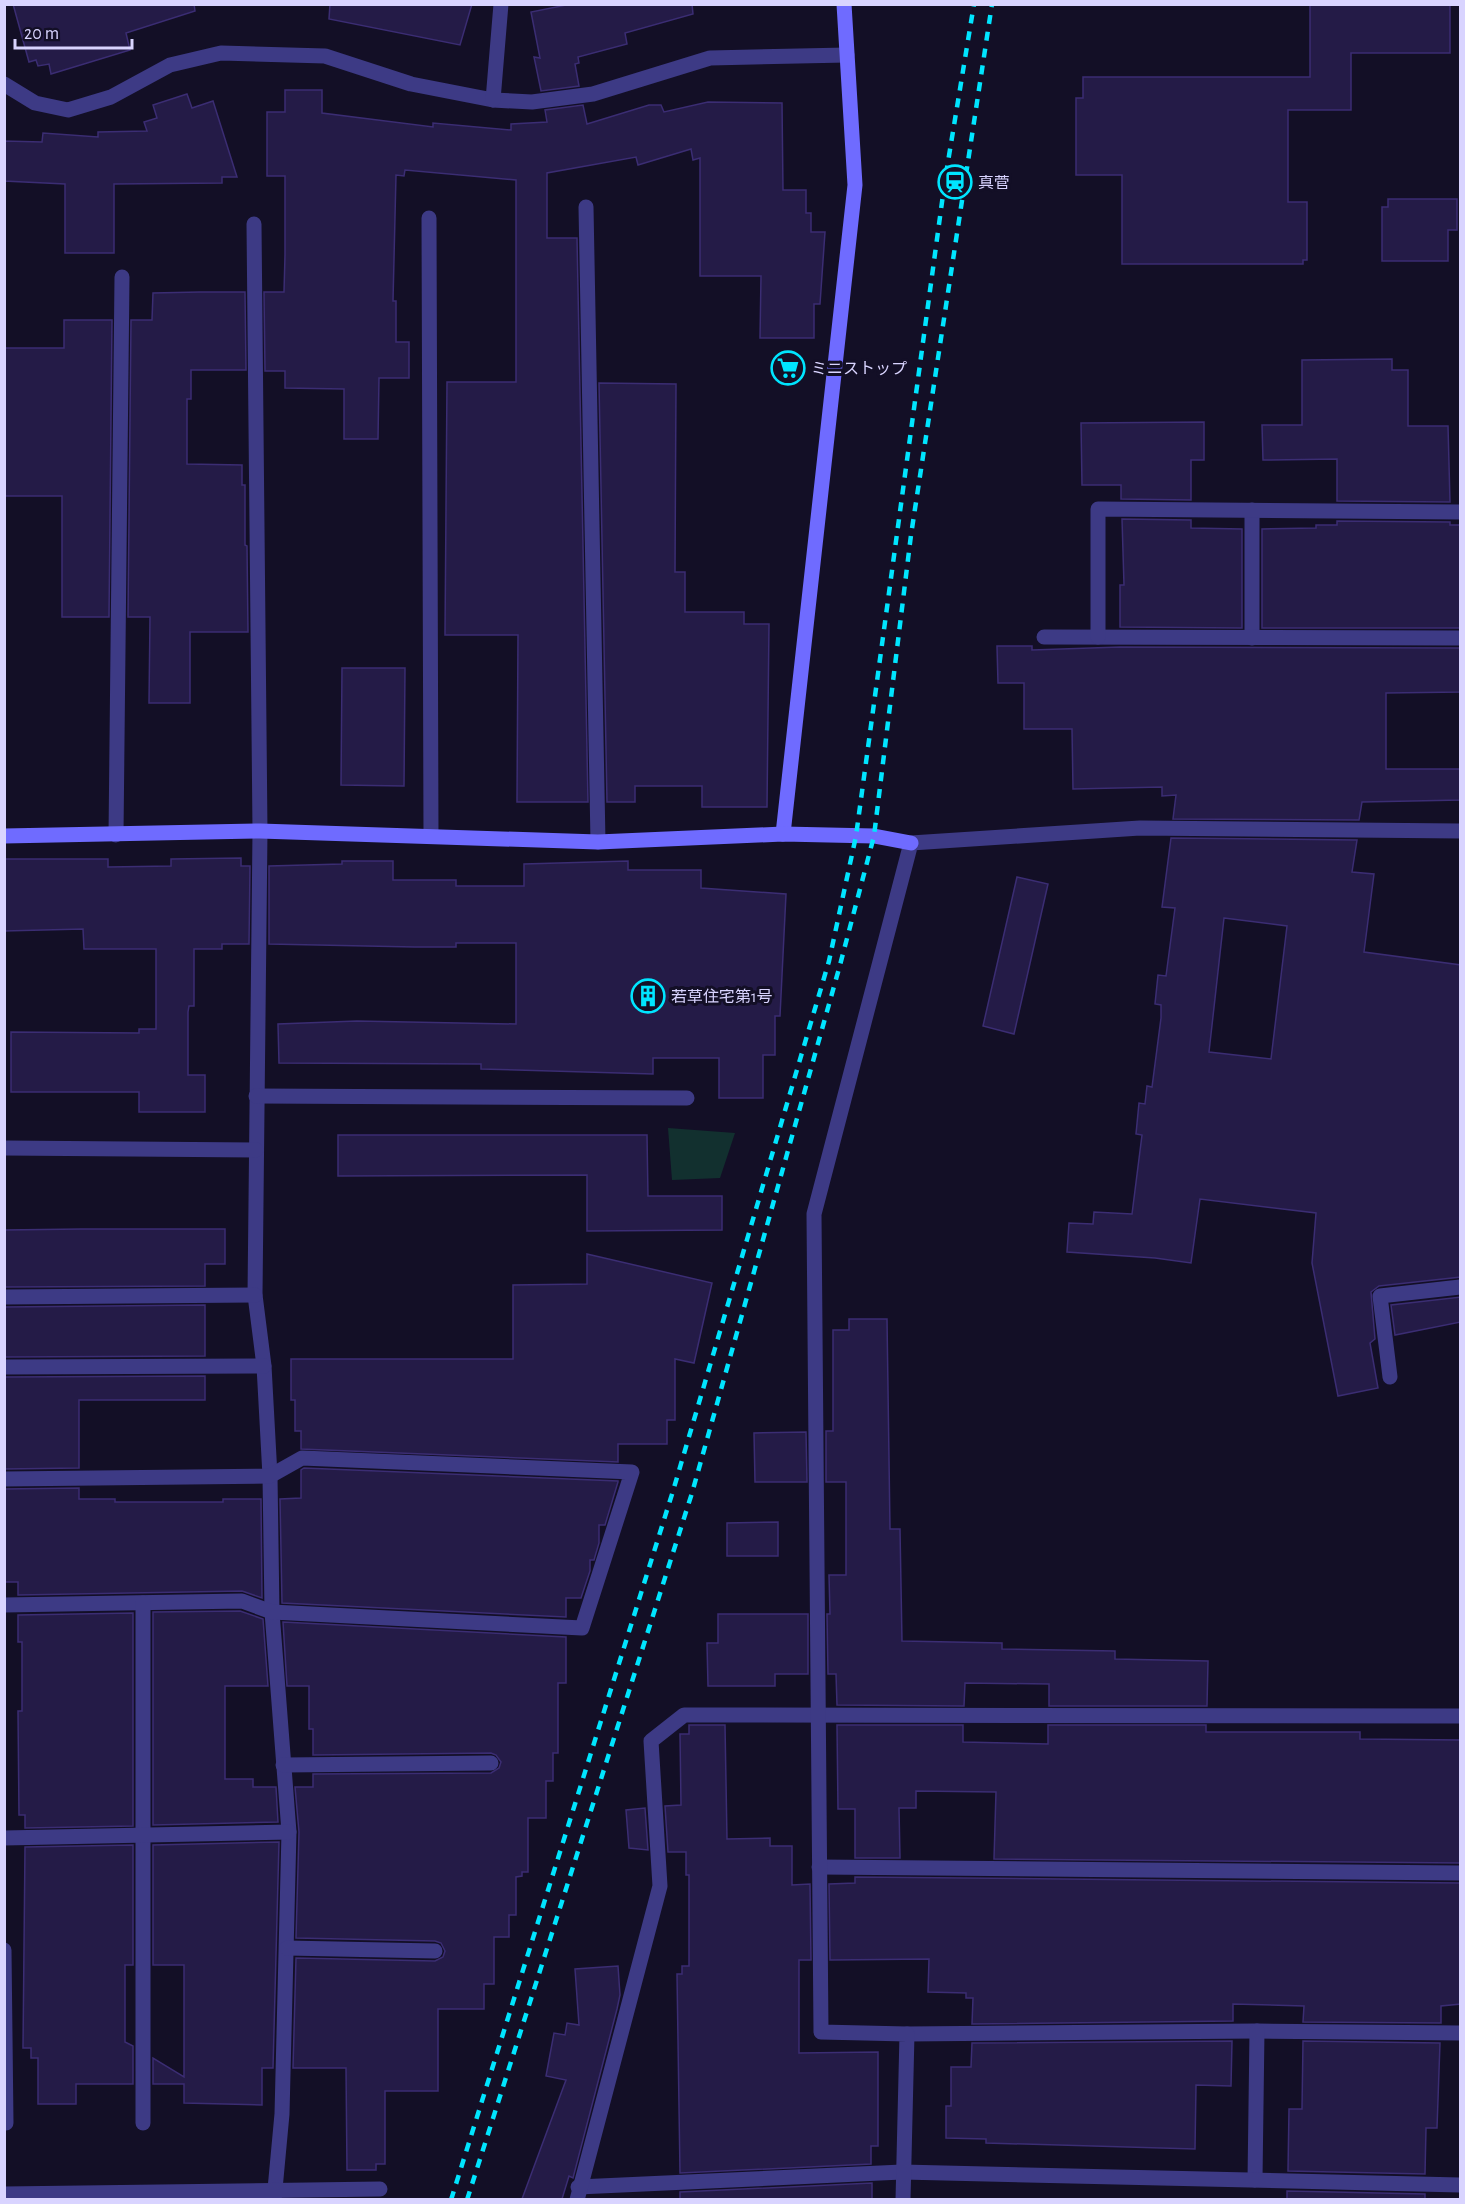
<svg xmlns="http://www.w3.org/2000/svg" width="1465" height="2204" font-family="'Alegreya Sans','Noto Sans JP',sans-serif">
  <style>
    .green { fill: #12302f }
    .building { fill: #241b47; stroke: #3b2d73; stroke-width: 1.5; fill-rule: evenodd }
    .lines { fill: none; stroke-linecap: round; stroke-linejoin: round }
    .lane { stroke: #3d3a85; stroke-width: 15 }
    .street { stroke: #3d3a85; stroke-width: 15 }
    .secondary { stroke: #6f6bff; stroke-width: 15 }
    .rail { stroke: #00e5ff; stroke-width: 4.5; stroke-dasharray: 9 8; stroke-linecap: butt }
    .labels { text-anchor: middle; stroke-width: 6; stroke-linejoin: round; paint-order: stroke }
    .poi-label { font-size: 16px; fill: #d9d4ff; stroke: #130f26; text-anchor: start }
  </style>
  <rect width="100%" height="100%" fill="#130f26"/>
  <path class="green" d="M 668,1128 L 735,1133 L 720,1178 L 672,1180 Z"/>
  <g class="building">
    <path d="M 13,4 L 194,4 L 195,11 L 126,33 L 130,50 L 51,74 L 49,64 L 38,66 L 36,60 L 29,62 Z"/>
    <path d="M 330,4 L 472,4 L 460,45 L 329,19 Z"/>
    <path d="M 571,4 L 692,4 L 693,14 L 625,33 L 627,44 L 578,57 L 579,63 L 575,64 L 579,86 L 541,91 L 534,57 L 540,58 L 531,12 Z"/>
    <path d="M 1310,4 L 1450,4 L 1450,53 L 1351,53 L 1351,110 L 1288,110 L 1288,202 L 1307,202 L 1307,260 L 1303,260 L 1303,264 L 1122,264 L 1122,175 L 1076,175 L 1076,98 L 1083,98 L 1083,77 L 1310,77 Z"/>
    <path d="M 285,90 L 322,90 L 322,113 L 433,127 L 433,123 L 511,130 L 511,124 L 547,122 L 545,110 L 583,105 L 587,124 L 649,105 L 661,105 L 664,112 L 708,102 L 782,103 L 783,190 L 806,190 L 806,213 L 811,213 L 811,232 L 825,232 L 820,304 L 814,304 L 814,338 L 760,338 L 761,276 L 700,276 L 700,158 L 693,160 L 691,149 L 638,165 L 636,157 L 547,173 L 547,238 L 577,238 L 588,802 L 517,802 L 518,635 L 445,635 L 447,382 L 516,382 L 516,180 L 405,170 L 404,176 L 396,175 L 393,301 L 396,301 L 396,342 L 409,342 L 409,378 L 379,378 L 378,439 L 344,439 L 344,389 L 285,388 L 285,371 L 265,371 L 264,292 L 284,292 L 285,255 L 285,176 L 267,176 L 267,112 L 285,112 Z"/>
    <path d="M 187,94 L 192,108 L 213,101 L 237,177 L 222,177 L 222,183 L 114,184 L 114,253 L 65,253 L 65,184 L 4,181 L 4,141 L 42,142 L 43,133 L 98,137 L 98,132 L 147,131 L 144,122 L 157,118 L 153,105 Z"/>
    <path d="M 1388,199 L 1457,199 L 1457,230 L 1448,230 L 1448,261 L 1382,261 L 1382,207 L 1388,207 Z"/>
    <path d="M 200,292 L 245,292 L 246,370 L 191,370 L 191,399 L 187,399 L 187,464 L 242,465 L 242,485 L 245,485 L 245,545 L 247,546 L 248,632 L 190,632 L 190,703 L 149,703 L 150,617 L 128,617 L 131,320 L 152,320 L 153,293 Z"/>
    <path d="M 64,320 L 112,320 L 109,617 L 62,617 L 62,496 L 4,496 L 4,348 L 64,348 Z"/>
    <path d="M 1392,359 L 1392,370 L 1408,370 L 1408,426 L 1448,426 L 1450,502 L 1337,501 L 1337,459 L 1263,460 L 1262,425 L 1302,425 L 1302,360 Z"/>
    <path d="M 599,383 L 676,384 L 675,572 L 685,572 L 685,612 L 744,612 L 744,624 L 769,624 L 767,807 L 702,807 L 702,786 L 635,786 L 635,802 L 607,802 Z"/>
    <path d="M 1204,422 L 1204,460 L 1191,460 L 1191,500 L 1121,499 L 1121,485 L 1082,485 L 1081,423 Z"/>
    <path d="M 1122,519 L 1191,520 L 1191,528 L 1242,529 L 1242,628 L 1120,627 L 1120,585 L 1124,585 Z"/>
    <path d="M 1337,521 L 1450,522 L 1450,525 L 1461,525 L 1461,628 L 1262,628 L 1262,529 L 1316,528 L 1316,525 L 1337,525 Z"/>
    <path d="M 997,646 L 1032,646 L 1032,650 L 1120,647 L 1461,648 L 1461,692 L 1386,693 L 1386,769 L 1461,769 L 1461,800 L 1362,802 L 1359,820 L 1173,819 L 1176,795 L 1162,796 L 1162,787 L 1073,789 L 1072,729 L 1024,729 L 1024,683 L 998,683 Z"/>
    <path d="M 342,668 L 405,668 L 404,786 L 341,785 Z"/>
    <path d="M 1171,838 L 1357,840 L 1352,872 L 1374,874 L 1364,952 L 1461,965 L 1461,1277 L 1379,1286 L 1371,1292 L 1375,1339 L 1370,1343 L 1378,1388 L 1338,1396 L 1312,1263 L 1316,1213 L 1200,1199 L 1191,1263 L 1155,1258 L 1067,1252 L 1069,1223 L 1093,1224 L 1094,1212 L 1132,1214 L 1142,1135 L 1136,1134 L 1139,1103 L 1145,1104 L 1147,1086 L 1152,1087 L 1161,1018 L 1161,1005 L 1155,1004 L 1158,975 L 1166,976 L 1175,908 L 1162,907 ZM 1224,918 L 1287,926 L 1271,1059 L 1209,1052 Z"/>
    <path d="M 241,858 L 241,866 L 250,866 L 249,944 L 222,944 L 222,949 L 194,949 L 194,1006 L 189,1006 L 188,1012 L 188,1075 L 205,1075 L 205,1112 L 139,1112 L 139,1092 L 11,1092 L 11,1032 L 139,1033 L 139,1029 L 156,1029 L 156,949 L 84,949 L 83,929 L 4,931 L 4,859 L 108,859 L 108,867 L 171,866 L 171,859 Z"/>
    <path d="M 342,861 L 393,861 L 393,880 L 456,880 L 456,886 L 524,886 L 524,864 L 628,861 L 628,870 L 701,870 L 701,888 L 786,894 L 780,1016 L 775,1016 L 775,1055 L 763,1055 L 763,1098 L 719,1098 L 719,1058 L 653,1058 L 653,1074 L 481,1069 L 481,1064 L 279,1063 L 278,1024 L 357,1021 L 516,1024 L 516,943 L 456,943 L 456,947 L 415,947 L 269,944 L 269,866 L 342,864 Z"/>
    <path d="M 1017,877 L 1048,884 L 1014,1034 L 983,1026 Z"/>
    <path d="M 338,1135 L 647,1135 L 648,1196 L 722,1196 L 722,1230 L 587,1231 L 587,1175 L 338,1176 Z"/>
    <path d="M 82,1229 L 225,1229 L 225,1264 L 205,1264 L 205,1286 L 4,1287 L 4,1230 Z"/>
    <path d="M 587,1254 L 712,1283 L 694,1363 L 675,1359 L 675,1420 L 667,1420 L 667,1444 L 618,1444 L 618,1462 L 301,1449 L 301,1431 L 295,1431 L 295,1400 L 291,1400 L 291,1359 L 513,1359 L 513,1285 L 587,1284 Z"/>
    <path d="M 1461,1297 L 1461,1322 L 1395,1335 L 1391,1305 Z"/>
    <path d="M 205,1305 L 205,1356 L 4,1357 L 4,1307 Z"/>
    <path d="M 849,1319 L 887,1319 L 890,1529 L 900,1529 L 902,1641 L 1002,1643 L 1002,1649 L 1115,1651 L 1115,1659 L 1208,1661 L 1207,1706 L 1049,1706 L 1049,1684 L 965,1683 L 964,1706 L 837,1705 L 836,1674 L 828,1674 L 827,1614 L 830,1614 L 829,1575 L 846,1575 L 846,1482 L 826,1482 L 826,1431 L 833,1431 L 833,1330 L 849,1330 Z"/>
    <path d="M 205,1376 L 205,1400 L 79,1400 L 79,1468 L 4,1469 L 4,1377 Z"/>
    <path d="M 806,1432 L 807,1482 L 755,1482 L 754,1433 Z"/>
    <path d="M 304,1468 L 618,1481 L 618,1482 L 605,1525 L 599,1525 L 599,1543 L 594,1560 L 590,1560 L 590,1571 L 581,1598 L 566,1598 L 566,1617 L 282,1603 L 280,1499 L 301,1498 L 301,1470 Z"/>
    <path d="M 79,1488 L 79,1499 L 115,1499 L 115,1502 L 223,1502 L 223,1499 L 261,1499 L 262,1598 L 242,1591 L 18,1595 L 18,1582 L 4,1582 L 4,1489 Z"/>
    <path d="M 778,1522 L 778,1556 L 727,1556 L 727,1523 Z"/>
    <path d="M 240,1611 L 263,1619 L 268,1686 L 225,1686 L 225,1779 L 253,1779 L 253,1787 L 276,1787 L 278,1822 L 153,1825 L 153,1612 Z"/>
    <path d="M 133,1613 L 133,1826 L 25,1828 L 25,1815 L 19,1815 L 18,1711 L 22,1711 L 22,1642 L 18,1642 L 18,1615 Z"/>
    <path d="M 718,1614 L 808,1614 L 808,1674 L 775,1674 L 775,1686 L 708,1686 L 707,1643 L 718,1643 Z"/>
    <path d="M 283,1622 L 566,1637 L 566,1683 L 558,1683 L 558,1753 L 553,1753 L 553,1781 L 546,1781 L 546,1818 L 528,1818 L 528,1872 L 522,1872 L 522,1876 L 516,1877 L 516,1915 L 509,1915 L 509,1937 L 494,1937 L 494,1984 L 484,1984 L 484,2009 L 438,2009 L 438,2091 L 385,2091 L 385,2164 L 376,2164 L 376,2170 L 347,2170 L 346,2068 L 293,2068 L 296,1958 L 435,1961 L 443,1957 L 445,1951 L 441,1943 L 435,1941 L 296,1938 L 299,1832 L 295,1787 L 313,1787 L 313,1774 L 491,1773 L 499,1768 L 501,1762 L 496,1755 L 491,1753 L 313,1755 L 313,1729 L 309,1729 L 309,1686 L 287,1686 Z"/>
    <path d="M 689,1725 L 725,1725 L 727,1839 L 770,1838 L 770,1846 L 792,1846 L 792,1885 L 810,1884 L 811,1960 L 799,1960 L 799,2053 L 878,2052 L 878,2146 L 871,2146 L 871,2164 L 680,2173 L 677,1974 L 682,1974 L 682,1966 L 689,1966 L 689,1875 L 686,1875 L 686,1852 L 668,1852 L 665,1806 L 681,1805 L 680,1734 L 689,1734 Z"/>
    <path d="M 837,1725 L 963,1725 L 963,1742 L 1048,1744 L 1048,1725 L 1206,1725 L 1206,1732 L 1360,1732 L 1360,1739 L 1461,1740 L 1461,1863 L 994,1859 L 996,1792 L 916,1791 L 916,1808 L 899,1808 L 900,1858 L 855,1858 L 855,1809 L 838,1809 Z"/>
    <path d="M 645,1808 L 648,1850 L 629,1848 L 626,1810 Z"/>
    <path d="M 279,1842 L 273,2068 L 262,2068 L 262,2105 L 184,2103 L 184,2084 L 153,2084 L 153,2058 L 184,2077 L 184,1965 L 153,1965 L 153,1845 Z"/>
    <path d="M 133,1845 L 133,1965 L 125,1965 L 125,2042 L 133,2046 L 133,2084 L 76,2084 L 76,2104 L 38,2104 L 38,2058 L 31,2058 L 31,2048 L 23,2048 L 25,1847 Z"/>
    <path d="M 855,1877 L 1461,1883 L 1461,2004 L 1441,2006 L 1441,2023 L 1303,2022 L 1304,2006 L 1233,2004 L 1233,2021 L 972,2024 L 973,1998 L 966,1998 L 966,1993 L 928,1992 L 929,1959 L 830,1960 L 829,1884 L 855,1883 Z"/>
    <path d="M 618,1966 L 620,1995 L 617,2009 L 573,2178 L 569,2176 L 562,2199 L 522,2199 L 566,2080 L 546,2076 L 554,2033 L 565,2035 L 567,2023 L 579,2025 L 575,1969 Z"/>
    <path d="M 1232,2041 L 1231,2086 L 1196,2085 L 1195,2149 L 986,2143 L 986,2139 L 946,2138 L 946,2106 L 951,2106 L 951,2067 L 971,2067 L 972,2043 Z"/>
    <path d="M 1303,2041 L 1440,2043 L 1437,2128 L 1426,2128 L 1425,2174 L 1288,2171 L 1289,2109 L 1302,2109 Z"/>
    <path d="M 872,2183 L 872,2199 L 680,2199 L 680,2192 Z"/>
    <path d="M 1287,2191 L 1425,2194 L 1425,2199 L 1287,2199 Z"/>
  </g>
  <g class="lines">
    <g class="lane">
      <path d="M 254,224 L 260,831 L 255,1295 L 264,1366 L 270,1476 L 272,1612 L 289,1832 L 282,2114 L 274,2200"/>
      <path d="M 4,1479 L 270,1476 L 302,1458 L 632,1472 L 582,1628 L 272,1612 L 242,1601 L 4,1605"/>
      <path d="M 143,1603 L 143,2123"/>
      <path d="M 283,1765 L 491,1763"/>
      <path d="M 4,1838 L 289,1832"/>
      <path d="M 287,1948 L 435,1951"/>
      <path d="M 4,1950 L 6,2123"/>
      <path d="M 4,2194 L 380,2189"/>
    </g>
    <g class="street">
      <path d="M 4,84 L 35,103 L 68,110 L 111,97 L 170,65 L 221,53 L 325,56 L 411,84 L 493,100 L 532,102 L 593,94 L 710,58 L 847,55"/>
      <path d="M 493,100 L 501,4"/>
      <path d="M 586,207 L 598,842"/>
      <path d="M 429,218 L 431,836"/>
      <path d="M 1252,510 L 1252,638"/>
      <path d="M 1044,637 L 1460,638"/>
      <path d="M 1098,637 L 1098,509 L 1460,512"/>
      <path d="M 116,835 L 122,277"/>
      <path d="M 256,1096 L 687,1098"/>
      <path d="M 4,1148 L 256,1150"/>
      <path d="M 4,1297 L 255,1295"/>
      <path d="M 4,1367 L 264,1366"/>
      <path d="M 1390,1377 L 1380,1296 L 1460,1287"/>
      <path d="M 819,1867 L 1460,1873"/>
      <path d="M 907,2034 L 1257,2031 L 1460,2033"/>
      <path d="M 1255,2180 L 1257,2031"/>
      <path d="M 578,2187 L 902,2172 L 1460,2185"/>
      <path d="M 577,2200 L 660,1886 L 651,1741 L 684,1715 L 1460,1716"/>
      <path d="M 903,2200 L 907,2034 L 821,2032 L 814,1214 L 911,843 L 1140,828 L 1460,831"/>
    </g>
    <g class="secondary">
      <path d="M 783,834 L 855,185 L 844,4"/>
      <path d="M 4,836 L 260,831 L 598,842 L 783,834 L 874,836 L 911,843"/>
    </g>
    <g class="rail">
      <path d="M 451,2200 L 673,1491 L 829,961 L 856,836 L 945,180 L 974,4"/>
      <path d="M 467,2200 L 692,1493 L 840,965 L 874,836 L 911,535 L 992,4"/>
    </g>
  </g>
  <defs>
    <g id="station-ring" transform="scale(1.725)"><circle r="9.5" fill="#130f26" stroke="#00e5ff" stroke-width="1.5"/><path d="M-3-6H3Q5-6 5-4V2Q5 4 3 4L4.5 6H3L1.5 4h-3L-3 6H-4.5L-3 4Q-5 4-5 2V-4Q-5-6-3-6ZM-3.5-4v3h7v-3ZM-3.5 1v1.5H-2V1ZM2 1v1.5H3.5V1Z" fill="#00e5ff"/></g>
    <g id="supermarket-ring" transform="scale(1.725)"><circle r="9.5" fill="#130f26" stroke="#00e5ff" stroke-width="1.5"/><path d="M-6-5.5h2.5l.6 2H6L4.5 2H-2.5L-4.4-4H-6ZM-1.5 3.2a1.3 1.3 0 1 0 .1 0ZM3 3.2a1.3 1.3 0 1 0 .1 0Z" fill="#00e5ff"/></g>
    <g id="building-ring" transform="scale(1.725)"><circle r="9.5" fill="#130f26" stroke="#00e5ff" stroke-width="1.5"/><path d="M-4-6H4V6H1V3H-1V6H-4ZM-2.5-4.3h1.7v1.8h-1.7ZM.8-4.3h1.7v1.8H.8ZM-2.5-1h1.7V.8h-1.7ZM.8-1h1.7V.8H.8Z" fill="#00e5ff"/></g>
  </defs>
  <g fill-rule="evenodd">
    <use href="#station-ring" x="955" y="182"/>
    <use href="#supermarket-ring" x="788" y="368"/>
    <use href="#building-ring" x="648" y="996"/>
  </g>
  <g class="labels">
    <g class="poi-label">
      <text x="978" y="188">真菅</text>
      <text x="811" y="374">ミニストップ</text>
      <text x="671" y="1002">若草住宅第1号</text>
    </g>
  </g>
  <rect width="1465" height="2204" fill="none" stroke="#d9d4ff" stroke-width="12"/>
  <path d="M15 39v9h117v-9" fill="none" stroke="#d9d4ff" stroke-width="3"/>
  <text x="24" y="39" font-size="18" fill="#d9d4ff" stroke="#130f26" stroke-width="4.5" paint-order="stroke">20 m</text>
</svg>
